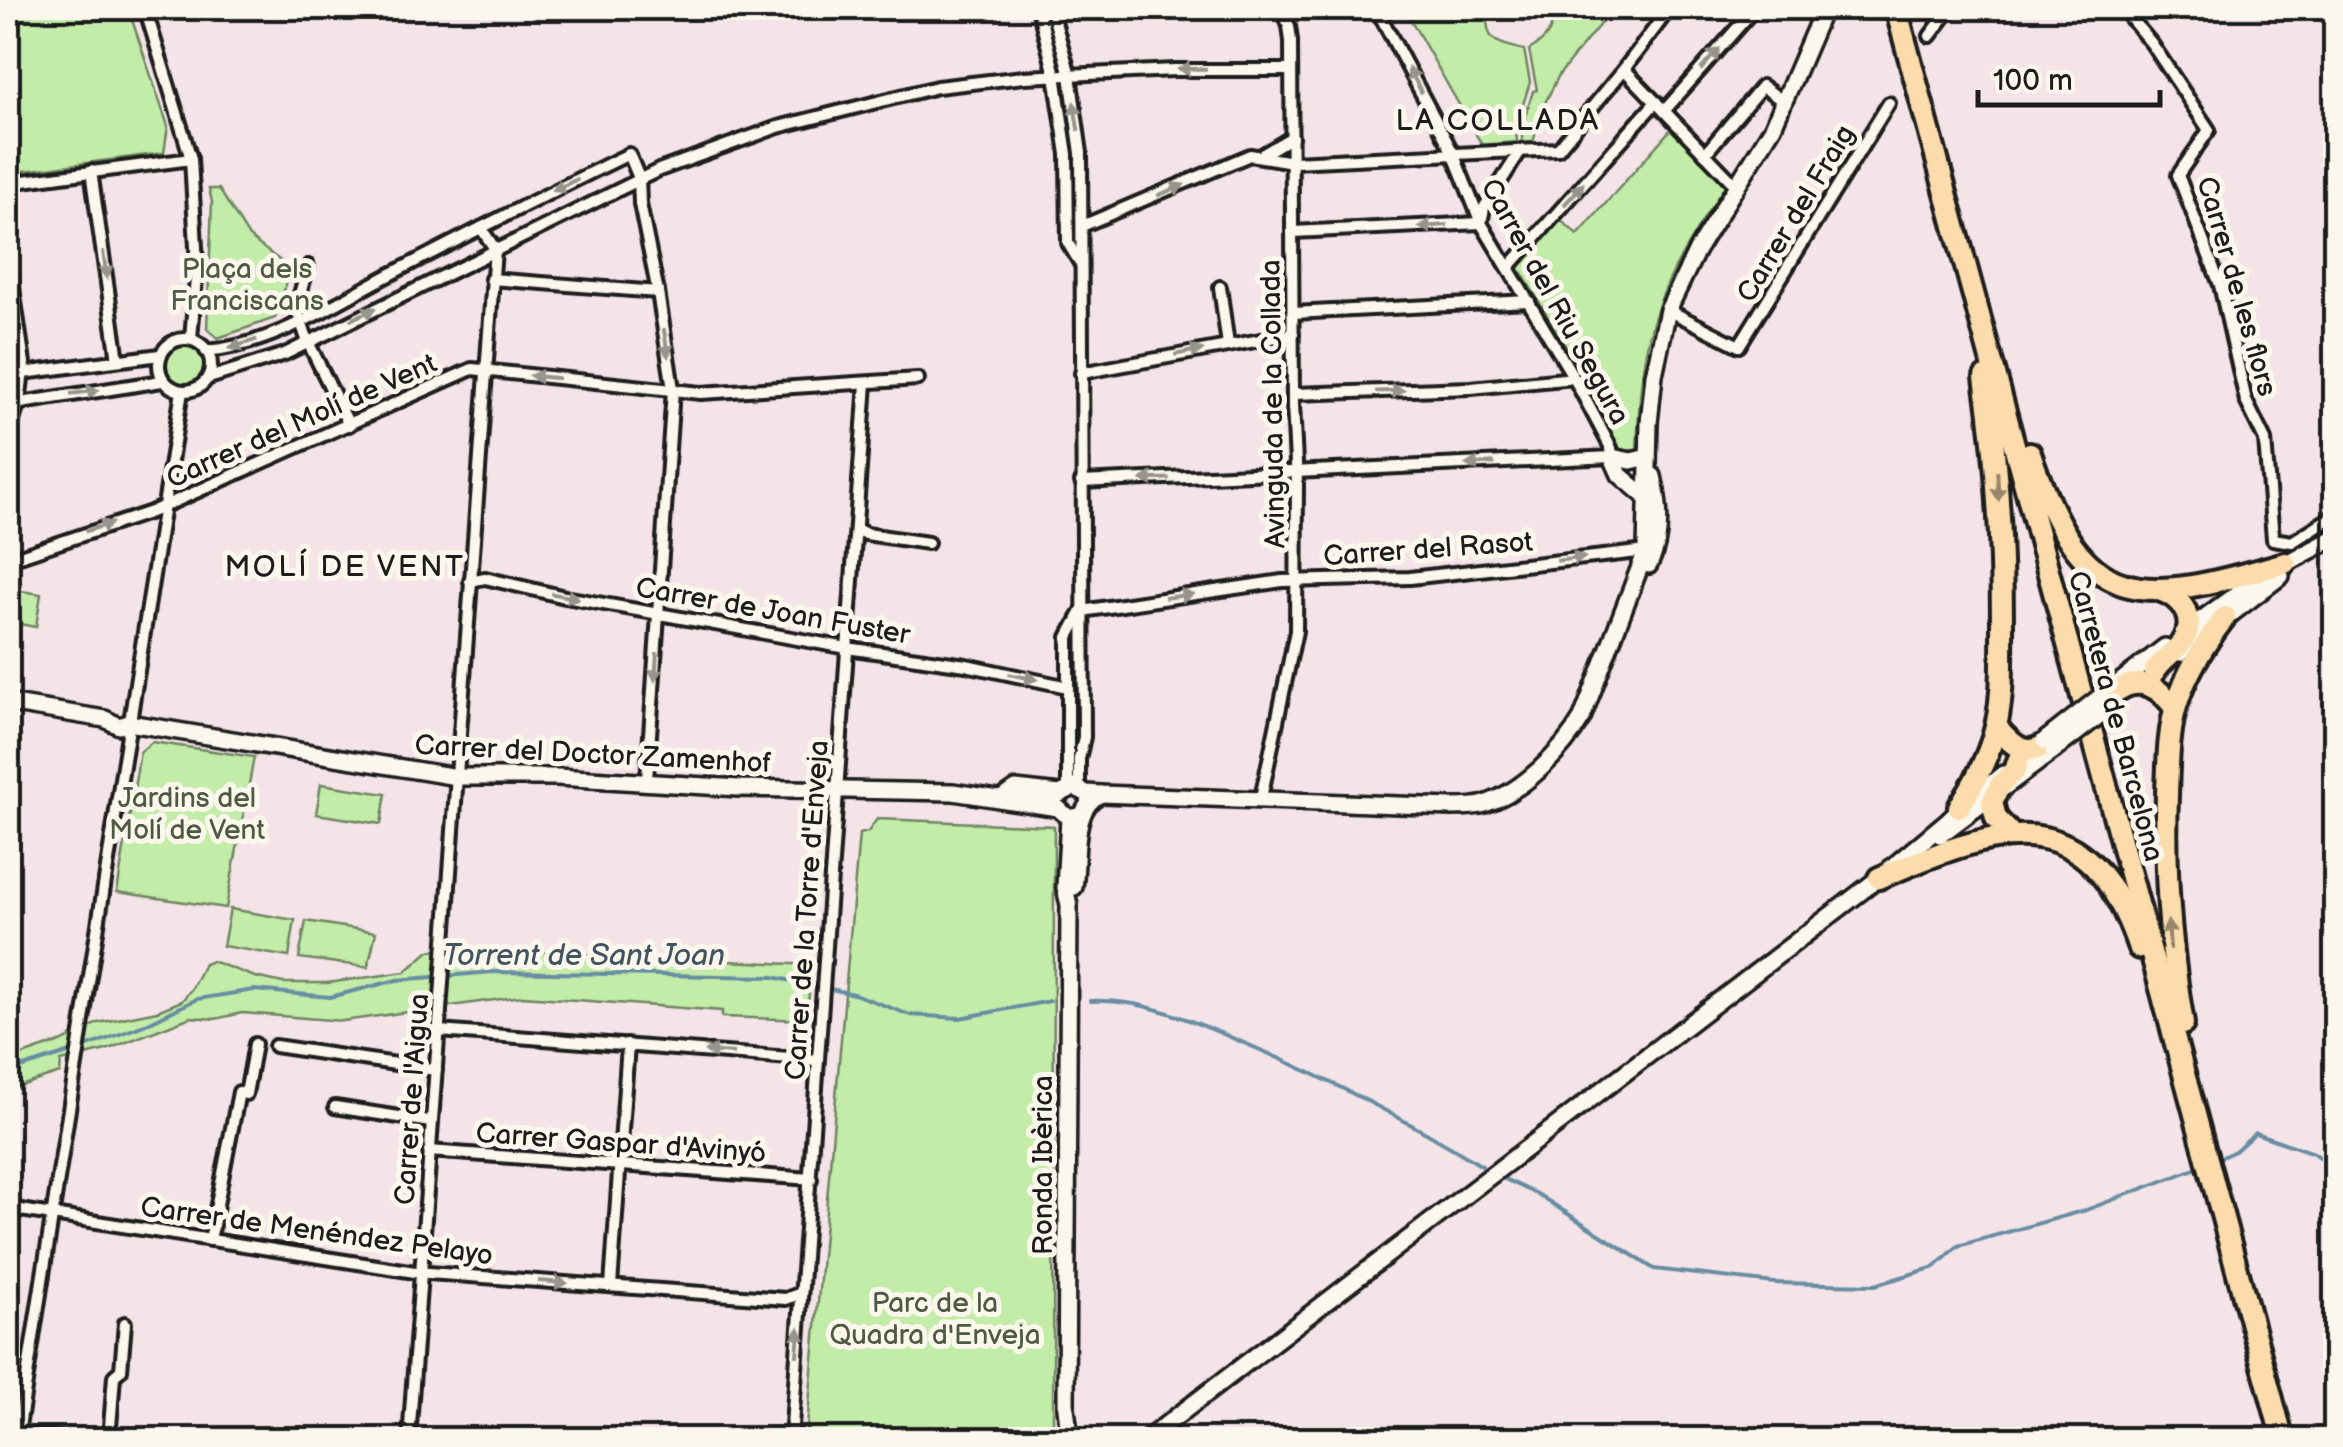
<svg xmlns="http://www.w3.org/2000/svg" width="2343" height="1447" font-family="'Balsamiq Sans',sans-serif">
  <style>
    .green { fill: #c2eca8; stroke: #6f8462; stroke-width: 2.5 }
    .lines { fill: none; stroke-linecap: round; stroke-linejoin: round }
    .stream { stroke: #688da2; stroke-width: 4 }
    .street-casing { stroke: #1c1c1c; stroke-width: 18 }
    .secondary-casing { stroke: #1c1c1c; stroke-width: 22 }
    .highway-casing { stroke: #1c1c1c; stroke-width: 28 }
    .street { stroke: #fbf7ec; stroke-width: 10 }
    .secondary { stroke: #fbf7ec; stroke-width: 15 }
    .highway { stroke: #fcdcac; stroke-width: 20 }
    .secondary-bridge-casing { stroke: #1c1c1c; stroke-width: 22; stroke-linecap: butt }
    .secondary-bridge { stroke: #fbf7ec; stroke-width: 15 }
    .oneway { fill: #97948e }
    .oneway2 { fill: #97866b }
    .labels { text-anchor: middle; stroke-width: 10; stroke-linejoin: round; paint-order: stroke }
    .street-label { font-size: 28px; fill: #1c1c1c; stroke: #fbf7ec }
    .park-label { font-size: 28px; fill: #4e5a46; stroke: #fbf7ec }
    .neighbourhood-label { font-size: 30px; letter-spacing: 2.5px; fill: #1c1c1c; stroke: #fbf7ec }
    .water-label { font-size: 30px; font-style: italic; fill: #42545f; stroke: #fbf7ec }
  </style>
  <rect width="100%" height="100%" fill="#f4e4e8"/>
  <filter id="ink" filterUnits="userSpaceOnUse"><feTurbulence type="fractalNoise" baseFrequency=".01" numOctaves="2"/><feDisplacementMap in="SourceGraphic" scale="20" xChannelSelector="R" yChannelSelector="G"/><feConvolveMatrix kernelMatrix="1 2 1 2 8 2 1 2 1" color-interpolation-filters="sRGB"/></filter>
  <g filter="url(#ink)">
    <g class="green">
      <path d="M 8,8 L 128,8 L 168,126 L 164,153 L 8,173 Z"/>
      <path d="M 1404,8 L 1490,8 C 1481,41 1497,43 1524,50 L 1530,82 L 1516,127 L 1517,142 L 1482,145 Z"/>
      <path d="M 1561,8 L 1613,8 L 1559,75 L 1532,129 L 1536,132 L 1533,142 L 1522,143 L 1522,128 L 1533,91 L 1537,90 L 1529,50 C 1545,41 1555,30 1552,11 Z"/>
      <path d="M 1671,129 L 1727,183 C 1696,230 1663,279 1650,334 C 1640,372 1639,412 1637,450 L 1621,451 L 1579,369 L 1517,265 L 1558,218 L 1578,235 Z"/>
      <path d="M 209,189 L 219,189 L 249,237 L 291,269 L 275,318 L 218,338 L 207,329 L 212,202 Z"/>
      <circle cx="186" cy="365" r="19"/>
      <path d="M 8,589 L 41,594 L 36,627 L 8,622 Z"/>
      <path d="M 152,742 L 254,757 L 226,908 L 117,892 L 140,752 Z"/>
      <path d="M 321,784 L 386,794 L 381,824 L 316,814 Z"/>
      <path d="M 877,819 L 1054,826 L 1053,1439 L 806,1439 L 859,834 L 868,832 Z"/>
      <path d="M 230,909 L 295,920 L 289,957 L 223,946 Z"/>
      <path d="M 306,921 L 376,932 L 368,967 L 299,958 Z"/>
      <path d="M 457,948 L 811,965 L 807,1020 L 722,1017 L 722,1011 L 523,996 L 343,1021 L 242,1013 L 215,1019 L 191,1017 L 106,1050 L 61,1061 L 60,1073 L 8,1090 L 8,1060 L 63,1041 L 98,1023 L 157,1011 L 182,1001 L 192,988 L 204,964 L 212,961 L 255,977 L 283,983 L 327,983 L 405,972 L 429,951 Z"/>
    </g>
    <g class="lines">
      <g class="stream">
        <path d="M 1090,1001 C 1140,998 1191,1020 1237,1040 C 1323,1076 1402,1117 1482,1166"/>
        <path d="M 83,1048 L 144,1025 L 197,999 L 254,990 L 330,997 L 397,980 L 493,972 L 773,977 L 854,994 L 910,1015 L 960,1018 L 1050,1001"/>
        <path d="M 8,1072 L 74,1051"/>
        <path d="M 2213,1161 L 2235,1151 L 2255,1133 L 2314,1153 L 2336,1169"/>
        <path d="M 1500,1177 L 1537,1194 L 1654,1269 L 1774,1283 L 1875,1285 L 1935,1267 L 1958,1246 L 2086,1210 L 2200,1167"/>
      </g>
      <g class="street-casing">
        <g id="street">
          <path d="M 145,8 L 191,159 L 197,265 L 191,339"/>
          <path d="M 1038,8 L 1055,75 L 1067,154 L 1068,243 L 1080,263"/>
          <path d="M 1051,8 L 1070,75 L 1081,153 L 1084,737 L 1079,759 L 1079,788"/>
          <path d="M 2122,8 L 2152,44 L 2209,130 L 2178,175 L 2220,285 L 2246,401 L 2265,440 L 2273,539 L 2292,542 L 2336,514"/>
          <path d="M 1930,36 L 1951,8"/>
          <path d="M 1624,69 L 1737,187"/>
          <path d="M 1665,110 L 1755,8"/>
          <path d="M 1705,154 L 1762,86 L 1784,102"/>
          <path d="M 1260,156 L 1292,137"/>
          <path d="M 91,171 L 118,360"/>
          <path d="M 8,183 L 191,159"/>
          <path d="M 1082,226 L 1250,155 L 1293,162 L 1558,149 L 1624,69 L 1670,8"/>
          <path d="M 1293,232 L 1481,223 L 1484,208 L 1521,150"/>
          <path d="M 8,254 L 24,363 L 19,402 L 8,436"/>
          <path d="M 308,266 L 296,308 L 308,342 L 349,425"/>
          <path d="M 1509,267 L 1656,102"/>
          <path d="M 491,279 L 658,292"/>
          <path d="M 1220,287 L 1228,345"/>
          <path d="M 1668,310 L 1739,346 L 1889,103"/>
          <path d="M 1293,313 L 1529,301"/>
          <circle cx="185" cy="365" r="26"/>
          <path d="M 206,351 C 271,346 332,305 389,275 C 469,234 548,193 629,154 L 639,178 L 640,204 L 658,292 L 673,389 L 647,780"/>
          <path d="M 1081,373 L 1293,334"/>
          <path d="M 8,375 L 160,355"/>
          <path d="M 209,378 L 285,354 L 659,170 L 778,127 L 937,87 L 1024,77 L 1175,70 L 1289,70"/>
          <path d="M 1293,394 L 1471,388 L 1574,378"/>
          <path d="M 8,405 L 162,381"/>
          <path d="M 1081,482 L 1612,457 L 1611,448 L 1574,378 L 1481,223 L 1453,153 L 1376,8"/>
          <path d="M 856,529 L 866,534 L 928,543"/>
          <path d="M 8,560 L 151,512 L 472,369 L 701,393 L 918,379"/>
          <path d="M 470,581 L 485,578 L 565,597 L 847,648 L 966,665 L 1068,687"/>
          <path d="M 1082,611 L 1282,581 L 1410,578 L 1647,551"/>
          <path d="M 1068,788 L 1068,637 L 1082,611"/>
          <path d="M 1261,798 L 1296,631 L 1297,483 L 1293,404 L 1291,41 L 1289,26 L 1282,8"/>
          <path d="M 439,1031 L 816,1060"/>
          <path d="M 275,1046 L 436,1070"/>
          <path d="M 335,1107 L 431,1122"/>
          <path d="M 429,1151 L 811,1179"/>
          <path d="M 8,1208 L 415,1272 L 786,1299 L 801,1293"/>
          <path d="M 210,1240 L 239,1092 L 246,1094 L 255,1044"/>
          <path d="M 611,1286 L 628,1045"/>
          <path d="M 8,1433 L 89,1440"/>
          <path d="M 17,1440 L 182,391"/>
          <path d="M 109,1440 L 114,1376 L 121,1370 L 125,1323"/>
          <path d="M 409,1440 L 495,249 L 481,228"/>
          <path d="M 791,1440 L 866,383"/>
        </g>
      </g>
      <g class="secondary-casing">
        <g id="secondary">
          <path d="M 1612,457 L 1620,475 L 1647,498"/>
          <path d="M 1612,457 L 1631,461 L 1648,457"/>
          <path d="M 1649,565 C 1663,537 1660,505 1653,476"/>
          <path d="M 2183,633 L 2257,579 L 2336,537"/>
          <path d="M 2180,653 L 2281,576"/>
          <path d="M 2116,685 L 2165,647"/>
          <path d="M 8,703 L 105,719 L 119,726 L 129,723 L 457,777 L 557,777 L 739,788 L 953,792 L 1058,808 L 1069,818 L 1080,816"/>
          <path d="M 1003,798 L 1016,789 L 1060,794 L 1074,787 L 1086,793 L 1101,794 L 1452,807 C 1463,807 1475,807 1485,804 C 1523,791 1562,752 1582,718 L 1646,551 L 1649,423 L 1654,375 L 1668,310 L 1697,250 L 1773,127 L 1824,8"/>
          <path d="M 1069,818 L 1065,888 L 1069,905 L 1066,1408 L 1070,1440"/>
          <path d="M 1940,835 L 2053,751"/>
          <path d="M 1074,887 C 1079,858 1070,808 1101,794"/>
          <path d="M 1146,1440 L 1879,878 L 2003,774"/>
        </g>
      </g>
      <g class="highway-casing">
        <g id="highway">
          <path d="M 1896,8 L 2283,1440"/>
          <path d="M 2030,453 C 2084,614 2138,605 2285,563"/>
          <path d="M 2154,672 C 2162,658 2173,654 2182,642 C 2199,620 2181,597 2159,590"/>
          <path d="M 2096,700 C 2109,698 2114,691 2126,686 C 2147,678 2164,693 2175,708"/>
          <path d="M 1996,726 C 2023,758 2030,755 2064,734"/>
          <path d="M 1959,807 C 1973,786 1985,763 1993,738 C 2004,702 2002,660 2002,623 C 2002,540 1997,459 1985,377"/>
          <path d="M 2011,834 L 1996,818 L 1992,802 L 2001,783 L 2015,771 L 2018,761"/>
          <path d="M 1879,878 C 2000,826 2087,796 2139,948"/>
          <path d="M 2183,1024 C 2170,947 2164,873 2167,795 C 2168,766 2168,731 2177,703 C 2187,671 2205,643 2225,617"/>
        </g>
      </g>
      <use href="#street" class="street"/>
      <use href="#secondary" class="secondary"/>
      <use href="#highway" class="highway"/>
      <g class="secondary-bridge-casing">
        <g id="secondary-bridge">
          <path d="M 2044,741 L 2100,697"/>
          <path d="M 2053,751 L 2113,705"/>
        </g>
      </g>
      <use href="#secondary-bridge" class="secondary-bridge"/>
    </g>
    <defs><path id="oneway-solid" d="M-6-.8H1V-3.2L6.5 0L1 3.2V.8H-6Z" transform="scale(2.5)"/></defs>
    <g class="oneway">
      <use href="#oneway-solid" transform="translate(1710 59) rotate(-49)"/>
      <use href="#oneway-solid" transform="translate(1192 69) rotate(179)"/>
      <use href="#oneway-solid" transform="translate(1415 80) rotate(-118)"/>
      <use href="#oneway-solid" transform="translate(1076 116) rotate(-99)"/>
      <use href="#oneway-solid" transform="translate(565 185) rotate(154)"/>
      <use href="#oneway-solid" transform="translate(1171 190) rotate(-23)"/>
      <use href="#oneway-solid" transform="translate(1574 194) rotate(-48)"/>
      <use href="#oneway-solid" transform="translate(1433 226) rotate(176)"/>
      <use href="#oneway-solid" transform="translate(105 265) rotate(82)"/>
      <use href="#oneway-solid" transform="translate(363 314) rotate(-26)"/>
      <use href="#oneway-solid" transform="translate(666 343) rotate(81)"/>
      <use href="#oneway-solid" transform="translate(243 344) rotate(162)"/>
      <use href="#oneway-solid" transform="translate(1189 352) rotate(-11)"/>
      <use href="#oneway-solid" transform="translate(544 377) rotate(-175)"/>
      <use href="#oneway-solid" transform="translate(1390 391) rotate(-2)"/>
      <use href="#oneway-solid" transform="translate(85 392) rotate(-8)"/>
      <use href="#oneway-solid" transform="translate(1480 464) rotate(177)"/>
      <use href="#oneway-solid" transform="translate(1155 479) rotate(178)"/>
      <use href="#oneway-solid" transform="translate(99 527) rotate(-18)"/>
      <use href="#oneway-solid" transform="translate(1571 559) rotate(-7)"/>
      <use href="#oneway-solid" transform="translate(565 596) rotate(10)"/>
      <use href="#oneway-solid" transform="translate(1179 596) rotate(-8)"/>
      <use href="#oneway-solid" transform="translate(656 667) rotate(94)"/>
      <use href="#oneway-solid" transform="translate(1023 677) rotate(11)"/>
      <use href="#oneway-solid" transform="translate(719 1052) rotate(-176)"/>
      <use href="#oneway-solid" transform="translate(553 1282) rotate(4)"/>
      <use href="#oneway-solid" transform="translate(798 1342) rotate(-86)"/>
    </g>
    <g class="oneway2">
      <use href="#oneway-solid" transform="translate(1998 486) rotate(87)"/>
      <use href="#oneway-solid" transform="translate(2169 935) rotate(-95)"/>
    </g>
  </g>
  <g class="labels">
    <g class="street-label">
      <text transform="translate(1795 213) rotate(-59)" y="10">Carrer del Fraig</text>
      <text transform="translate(2238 286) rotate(74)" y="10">Carrer de les flors</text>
      <text transform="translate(1556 301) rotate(61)" y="10">Carrer del Riu Segura</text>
      <text transform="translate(1272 404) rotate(-91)" y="10">Avinguda de la Collada</text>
      <text transform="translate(301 420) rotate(-24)" y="10">Carrer del Molí de Vent</text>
      <text transform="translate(1428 548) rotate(-4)" y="10">Carrer del Rasot</text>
      <text transform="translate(773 610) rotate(10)" y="10">Carrer de Joan Fuster</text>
      <text transform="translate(2117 716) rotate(75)" y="10">Carretera de Barcelona</text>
      <text transform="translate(593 753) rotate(3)" y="10">Carrer del Doctor Zamenhof</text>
      <text transform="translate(806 910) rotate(-86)" y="10">Carrer de la Torre d'Enveja</text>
      <text transform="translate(411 1099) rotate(-86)" y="10">Carrer de l'Aigua</text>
      <text transform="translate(621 1142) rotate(4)" y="10">Carrer Gaspar d'Avinyó</text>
      <text transform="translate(1042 1165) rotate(-90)" y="10">Ronda Ibèrica</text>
      <text transform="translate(317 1230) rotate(8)" y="10">Carrer de Menéndez Pelayo</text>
    </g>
    <g class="park-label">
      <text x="247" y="278">Plaça dels<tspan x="247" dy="32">Franciscans</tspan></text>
      <text x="187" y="807">Jardins del<tspan x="187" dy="32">Molí de Vent</tspan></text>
      <text x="935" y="1312">Parc de la<tspan x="935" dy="32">Quadra d'Enveja</tspan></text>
    </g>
    <g class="neighbourhood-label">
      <text x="1498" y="130">LA COLLADA</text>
      <text x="345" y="576">MOLÍ DE VENT</text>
    </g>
    <g class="water-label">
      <text x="584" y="965">Torrent de Sant Joan</text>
    </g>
  </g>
  <rect width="2343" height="1447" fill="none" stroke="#fbf7ec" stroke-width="40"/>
  <rect x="20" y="20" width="2303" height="1407" fill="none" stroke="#1c1c1c" stroke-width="4" filter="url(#ink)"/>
  <path d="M1978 90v15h182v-15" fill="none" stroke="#1c1c1c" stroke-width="5"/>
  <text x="1993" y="90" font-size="30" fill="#1c1c1c" stroke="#fbf7ec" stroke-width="8" paint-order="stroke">100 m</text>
</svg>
